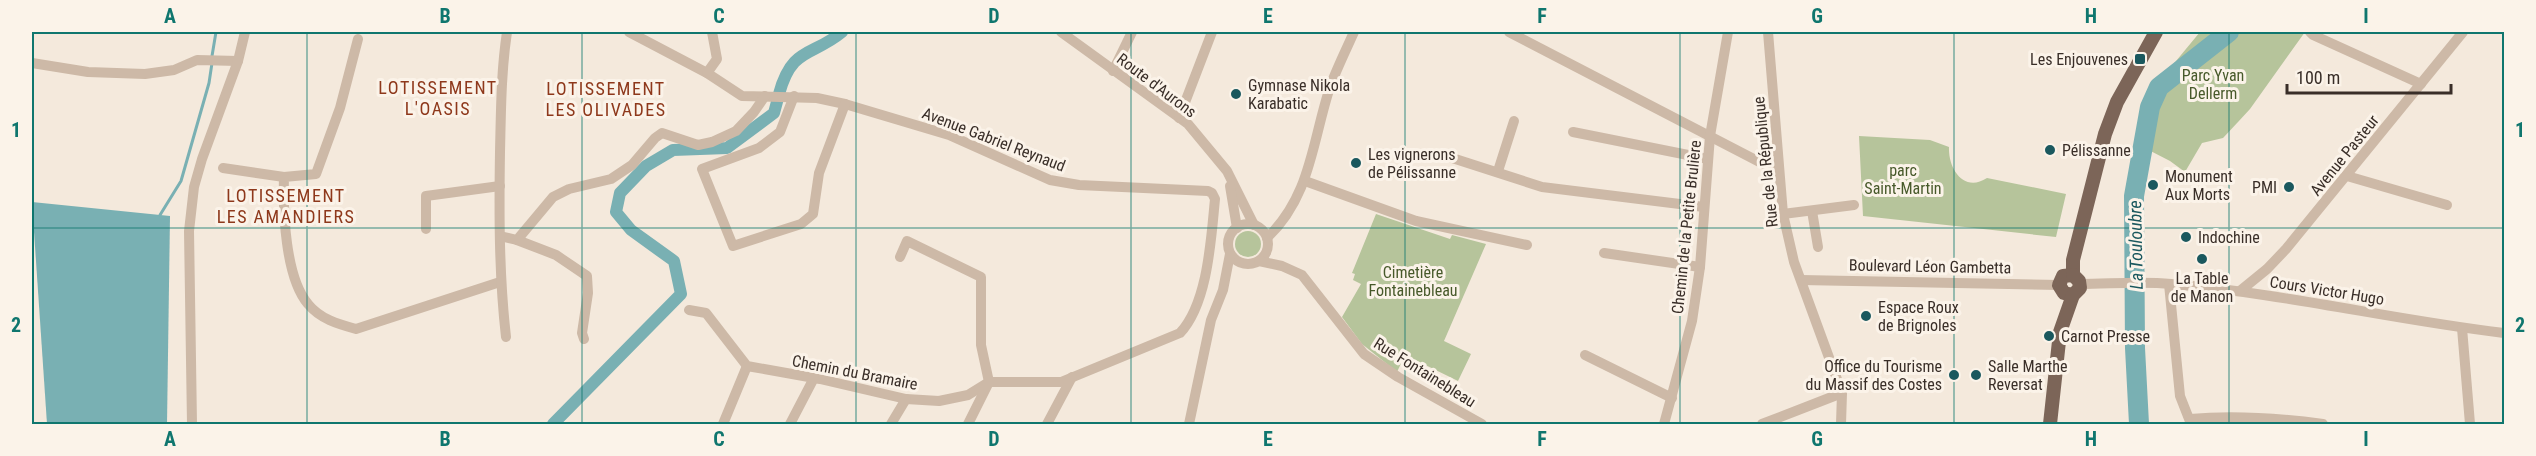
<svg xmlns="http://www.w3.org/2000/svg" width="2536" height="456" font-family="'Roboto Condensed',sans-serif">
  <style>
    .green { fill: #b6c49b }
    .water { fill: #79b0b3 }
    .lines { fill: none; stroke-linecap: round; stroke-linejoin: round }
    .stream { stroke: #79b0b3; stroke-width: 3 }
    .canal { stroke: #79b0b3; stroke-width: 12 }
    .river { stroke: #79b0b3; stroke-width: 20 }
    .minor { stroke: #cdb9a7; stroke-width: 10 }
    .major { stroke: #7c6558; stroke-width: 14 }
    .grid { fill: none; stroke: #0f766e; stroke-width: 1.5; stroke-opacity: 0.55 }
    .poi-dot { fill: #1a585e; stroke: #fbf3e9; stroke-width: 2 }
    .labels { text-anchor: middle; stroke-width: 6; stroke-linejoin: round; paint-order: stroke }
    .poi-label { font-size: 16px; fill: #392e28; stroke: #fbf3e9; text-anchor: start }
    .park-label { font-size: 16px; fill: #47592a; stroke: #fbf3e9 }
    .street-label { font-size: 16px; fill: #392e28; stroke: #fbf3e9 }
    .neighbourhood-label { font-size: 18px; letter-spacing: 1.5px; fill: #8e381b; stroke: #fbf3e9 }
    .water-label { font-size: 18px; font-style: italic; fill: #1a585e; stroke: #fbf3e9 }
    .neatline { fill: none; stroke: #0f766e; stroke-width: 2 }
    .grid-label { font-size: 20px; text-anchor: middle; font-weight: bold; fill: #0f766e }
  </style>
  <rect width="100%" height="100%" fill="#f4e9dc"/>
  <g class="green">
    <path d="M 2200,32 L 2305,32 L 2250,109 L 2238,122 L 2223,138 L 2202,143 L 2185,172 L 2170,161 L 2135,143 L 2147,100 L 2157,84 Z"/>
    <path d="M 1859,136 L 1930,140 L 1949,147 C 1948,169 1964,193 1987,178 L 2066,194 L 2056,237 L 1863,216 Z"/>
    <path d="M 1376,214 L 1450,239 L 1452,235 L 1486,244 L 1444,341 L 1471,354 L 1458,381 L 1405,355 L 1397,372 L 1362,344 L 1342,317 L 1361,284 L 1353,280 L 1355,274 L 1352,273 Z"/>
    <circle cx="1248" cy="244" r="13"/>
  </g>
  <path class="water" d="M 32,202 L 170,216 L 167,424 L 47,424 Z"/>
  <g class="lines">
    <g class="stream">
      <path d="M 212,56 L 216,32"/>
      <path d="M 160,215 L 181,181 L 209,83 L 212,63"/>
    </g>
    <g class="canal">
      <path d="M 779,94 C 792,46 812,57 842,32"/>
      <path d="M 553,424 L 681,294 L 674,261 L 631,230 L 616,212 L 620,193 L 646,166 L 673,150 L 727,148 L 774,113 L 778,98"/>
    </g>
    <path class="river" d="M 2139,424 L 2135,348 L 2134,196 L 2150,107 L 2159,87 L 2229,32"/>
    <g class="minor">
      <path d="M 629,32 L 707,73 L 742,96 L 817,98 L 845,104 L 949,135 L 1050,180 L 1079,185 L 1208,191 L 1212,193 L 1215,199 C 1211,239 1208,303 1180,333 L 1061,382 L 989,382 L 968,395 L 939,401 L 906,399 L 820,379 L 747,366 L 706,313 L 689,310"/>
      <path d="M 1061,32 L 1188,124 L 1227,171 L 1254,225"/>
      <path d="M 1509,32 L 1779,172"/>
      <path d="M 1768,32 L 1783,214 L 1794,262 L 1842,393 L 1841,424"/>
      <path d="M 2310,32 L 2313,35 L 2421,84"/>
      <path d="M 358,39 L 340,108 L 316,174 L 284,177 C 283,211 285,277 308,304 C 320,319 338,324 356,329 L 500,282"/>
      <path d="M 32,63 L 88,72 L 145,74 L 174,70 L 197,60 L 238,61"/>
      <path d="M 1113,71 L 1132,32"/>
      <path d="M 707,73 L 717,59 L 712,32"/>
      <path d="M 794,96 L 780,132 L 759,148 L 702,169 L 733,246 L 801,224 L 813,214 L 819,173 L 845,104"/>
      <path d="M 1179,118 L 1212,32"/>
      <path d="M 1573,132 L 1708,159"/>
      <path d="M 1446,156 L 1542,187 L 1704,207"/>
      <path d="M 223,168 L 284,177"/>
      <path d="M 1498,171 L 1514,121"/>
      <path d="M 2347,176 L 2447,205"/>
      <path d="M 1305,181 L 1416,221 L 1527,245"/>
      <path d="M 1230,186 L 1237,228"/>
      <path d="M 1812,211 L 1818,247"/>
      <path d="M 1783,214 L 1854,205"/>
      <circle cx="1248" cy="244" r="20"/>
      <path d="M 426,229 L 426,196 L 500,186"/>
      <path d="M 500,236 L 517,240 L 553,197 L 569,189 L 611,179 L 632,165 L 655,138 L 662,133 L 698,145 L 712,142 L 736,131 L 754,112 L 765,96"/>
      <path d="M 1267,238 C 1311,196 1312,142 1330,87 C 1337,68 1346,50 1354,32"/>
      <path d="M 517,240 L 556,255 L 587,276 L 588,293 L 582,333 L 584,339"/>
      <path d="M 1604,253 L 1700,267"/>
      <path d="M 900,257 L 907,241 L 981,277 L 981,345 L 989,382 L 968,424"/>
      <path d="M 1259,261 L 1282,266 L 1302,275 L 1364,354 L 1398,377 L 1482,424"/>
      <path d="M 1801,280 L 2059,285"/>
      <path d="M 2080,284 C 2110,284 2141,281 2171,284 C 2283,293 2393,320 2504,333"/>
      <path d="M 2169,284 L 2180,396 L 2191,424"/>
      <path d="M 2240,291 L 2267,269 L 2286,249 L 2463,32"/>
      <path d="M 2462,328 L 2470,424"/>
      <path d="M 506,337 C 499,275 499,214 500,152 C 501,111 501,72 507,32"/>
      <path d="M 1585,355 L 1672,398"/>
      <path d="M 2190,419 C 2235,415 2278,418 2323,424"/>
      <path d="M 192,424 L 189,231 L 194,187 L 202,159 L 238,61 L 245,32"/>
      <path d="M 723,424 L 747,366"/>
      <path d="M 790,424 L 814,378"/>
      <path d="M 891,424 L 906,399"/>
      <path d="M 1047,424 L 1072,377"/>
      <path d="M 1189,424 L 1211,320 L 1223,290 L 1230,254"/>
      <path d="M 1664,424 L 1692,321 L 1700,267 L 1710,136 L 1728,32"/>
      <path d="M 1762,424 L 1842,393"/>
    </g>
    <g class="major">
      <path d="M 2073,275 L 2073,260 L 2105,134 L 2117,102 L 2156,32"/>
      <path d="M 2073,295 L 2064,293 L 2059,285 L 2063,276 L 2073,275"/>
      <path d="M 2050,424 L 2060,332 L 2073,295 L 2080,288 L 2079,281 L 2073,275"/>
    </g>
  </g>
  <path class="grid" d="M 307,32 L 307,424M 582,32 L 582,424M 856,32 L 856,424M 1131,32 L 1131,424M 1405,32 L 1405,424M 1680,32 L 1680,424M 1954,32 L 1954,424M 2229,32 L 2229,424M 32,228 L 2504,228"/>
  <g class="poi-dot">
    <rect x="2134" y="53" width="12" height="12" rx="3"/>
    <circle cx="1236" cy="94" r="6"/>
    <circle cx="2050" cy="150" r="6"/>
    <circle cx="1356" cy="163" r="6"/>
    <circle cx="2153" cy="185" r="6"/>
    <circle cx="2289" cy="187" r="6"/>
    <circle cx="2186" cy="237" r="6"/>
    <circle cx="2202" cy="259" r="6"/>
    <circle cx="1866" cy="316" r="6"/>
    <circle cx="2049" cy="336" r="6"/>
    <circle cx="1954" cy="375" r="6"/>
    <circle cx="1976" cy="375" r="6"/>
  </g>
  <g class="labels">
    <g class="poi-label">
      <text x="2128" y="65" text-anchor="end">Les Enjouvenes</text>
      <text x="1248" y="91">Gymnase Nikola<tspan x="1248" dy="18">Karabatic</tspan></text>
      <text x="2062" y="156">Pélissanne</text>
      <text x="1368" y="160">Les vignerons<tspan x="1368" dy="18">de Pélissanne</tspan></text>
      <text x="2165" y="182">Monument<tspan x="2165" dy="18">Aux Morts</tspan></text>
      <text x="2277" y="193" text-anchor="end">PMI</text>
      <text x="2198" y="243">Indochine</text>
      <text x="2202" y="284" text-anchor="middle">La Table<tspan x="2202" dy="18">de Manon</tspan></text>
      <text x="1878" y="313">Espace Roux<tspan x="1878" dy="18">de Brignoles</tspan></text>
      <text x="2061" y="342">Carnot Presse</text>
      <text x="1942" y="372" text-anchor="end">Office du Tourisme<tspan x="1942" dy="18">du Massif des Costes</tspan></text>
      <text x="1988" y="372">Salle Marthe<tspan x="1988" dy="18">Reversat</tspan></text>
    </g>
    <g class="park-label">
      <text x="2213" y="81">Parc Yvan<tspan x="2213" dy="18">Dellerm</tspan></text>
      <text x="1903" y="176">parc<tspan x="1903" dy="18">Saint-Martin</tspan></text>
      <text x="1413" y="278">Cimetière<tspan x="1413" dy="18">Fontainebleau</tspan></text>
    </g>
    <g class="street-label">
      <text transform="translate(1157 85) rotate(37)" y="6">Route d'Aurons</text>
      <text transform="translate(994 139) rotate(21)" y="6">Avenue Gabriel Reynaud</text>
      <text transform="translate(2344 155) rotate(-51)" y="6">Avenue Pasteur</text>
      <text transform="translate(1765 162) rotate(-96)" y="6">Rue de la République</text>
      <text transform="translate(1686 227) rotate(-84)" y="6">Chemin de la Petite Brulière</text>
      <text transform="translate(1930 266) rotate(1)" y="6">Boulevard Léon Gambetta</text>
      <text transform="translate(2327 290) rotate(9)" y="6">Cours Victor Hugo</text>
      <text transform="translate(855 372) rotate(11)" y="6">Chemin du Bramaire</text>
      <text transform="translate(1425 372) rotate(32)" y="6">Rue Fontainebleau</text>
    </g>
    <g class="neighbourhood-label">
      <text x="438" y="94">LOTISSEMENT<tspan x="438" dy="21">L'OASIS</tspan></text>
      <text x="606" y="95">LOTISSEMENT<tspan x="606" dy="21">LES OLIVADES</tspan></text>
      <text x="286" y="202">LOTISSEMENT<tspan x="286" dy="21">LES AMANDIERS</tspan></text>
    </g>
    <g class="water-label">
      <text transform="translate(2136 245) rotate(-91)" y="6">La Touloubre</text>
    </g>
  </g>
  <rect width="2536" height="456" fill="none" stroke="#fbf3e9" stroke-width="66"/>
  <path d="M2287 84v9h164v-9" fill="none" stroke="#392e28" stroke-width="3"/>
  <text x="2296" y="84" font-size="18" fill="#392e28" stroke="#fbf3e9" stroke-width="4.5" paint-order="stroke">100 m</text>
  <rect x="33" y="33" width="2470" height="390" class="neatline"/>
  <g class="grid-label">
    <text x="170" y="23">A</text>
    <text x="445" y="23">B</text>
    <text x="719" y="23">C</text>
    <text x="994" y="23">D</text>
    <text x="1268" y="23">E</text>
    <text x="1542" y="23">F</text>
    <text x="1817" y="23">G</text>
    <text x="2091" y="23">H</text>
    <text x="2366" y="23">I</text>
    <text x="16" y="137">1</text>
    <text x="2520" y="137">1</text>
    <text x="16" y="332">2</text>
    <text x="2520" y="332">2</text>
    <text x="170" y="446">A</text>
    <text x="445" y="446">B</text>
    <text x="719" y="446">C</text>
    <text x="994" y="446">D</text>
    <text x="1268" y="446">E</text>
    <text x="1542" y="446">F</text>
    <text x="1817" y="446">G</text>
    <text x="2091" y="446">H</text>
    <text x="2366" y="446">I</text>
  </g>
</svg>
